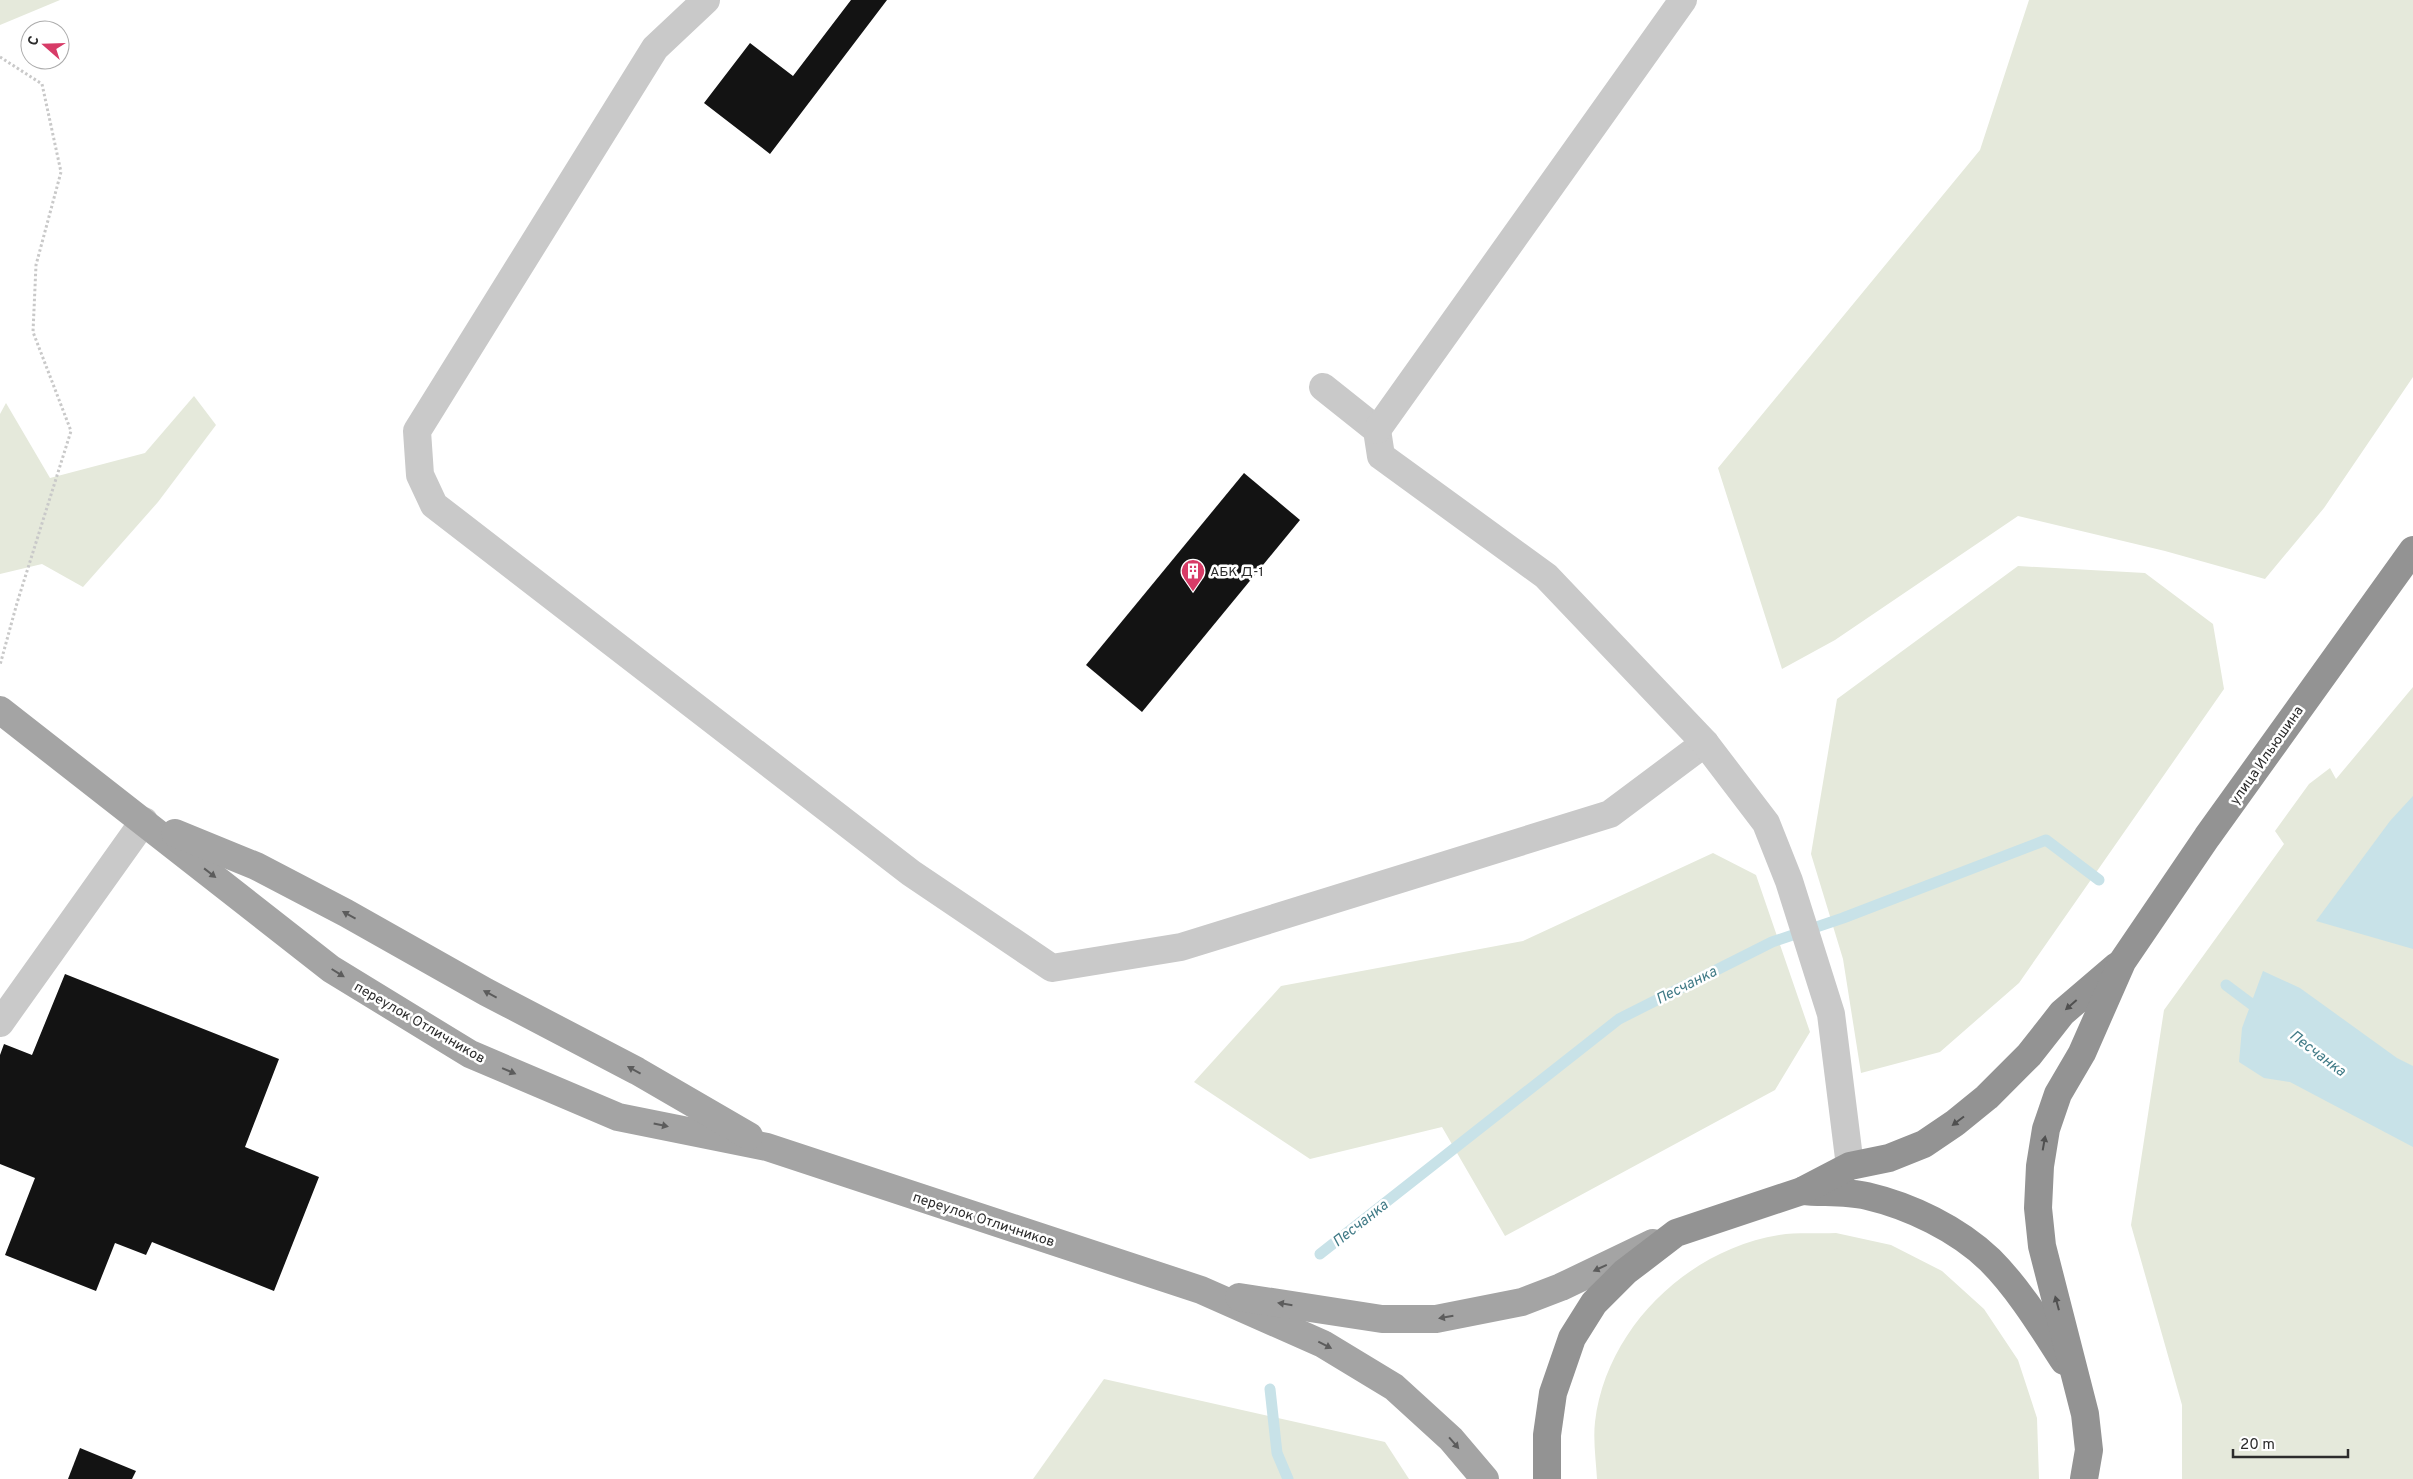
<svg xmlns="http://www.w3.org/2000/svg" width="2413" height="1479" font-family="Overpass,sans-serif">
  <style>
    .green { fill: #e5e9db }
    .water { fill: #c8e2e8 }
    .lines { fill: none; stroke-linecap: round; stroke-linejoin: round }
    .stream { stroke: #c8e2e8; stroke-width: 11 }
    .building { fill: #131313 }
    .path { stroke: #c9c9c9; stroke-width: 3; stroke-dasharray: 2.5 2.5; stroke-linecap: butt }
    .minor { stroke: #c9c9c9; stroke-width: 28 }
    .major { stroke: #a4a4a4; stroke-width: 28 }
    .highway { stroke: #939393; stroke-width: 28 }
    .oneway { fill: #5c5c5c }
    .oneway2 { fill: #505050 }
    .labels { text-anchor: middle; stroke-width: 5; stroke-linejoin: round; paint-order: stroke }
    .poi-label { font-size: 14px; fill: #2c2c2c; stroke: #fff; text-anchor: start }
    .street-label { font-size: 14px; fill: #2c2c2c; stroke: #fff }
    .water-label { font-size: 15px; font-style: italic; fill: #417b87; stroke: #fff }
  </style>
  <rect width="100%" height="100%" fill="#fff"/>
  <g class="green">
    <path d="M 0,0 L 60,0 L 0,25 Z"/>
    <path d="M 2029,0 L 2413,0 L 2413,377 L 2324,508 L 2265,579 L 2165,551 L 2018,516 L 1835,640 L 1782,669 L 1718,468 L 1980,150 Z"/>
    <path d="M 194,396 L 216,425 L 158,502 L 83,587 L 42,564 L 0,574 L 0,414 L 6,403 L 50,478 L 145,453 Z"/>
    <path d="M 2018,566 L 2145,573 L 2213,624 L 2224,689 L 2019,983 L 1940,1052 L 1861,1073 L 1843,959 L 1811,854 L 1837,699 Z"/>
    <path d="M 2413,687 L 2413,1479 L 2182,1479 L 2182,1405 L 2131,1225 L 2164,1010 L 2284,844 L 2275,831 L 2309,784 L 2330,768 L 2336,779 Z"/>
    <path d="M 1713,853 L 1756,875 L 1810,1032 L 1775,1090 L 1505,1236 L 1442,1127 L 1310,1159 L 1194,1082 L 1281,986 L 1523,941 Z"/>
    <path d="M 1836,1233 L 1891,1245 L 1942,1271 L 1984,1309 L 2018,1360 L 2037,1418 L 2039,1479 L 1597,1479 C 1596,1461 1593,1440 1595,1422 C 1606,1329 1687,1250 1779,1235 C 1797,1232 1818,1234 1836,1233 Z"/>
    <path d="M 1104,1379 L 1385,1442 L 1409,1479 L 1033,1479 Z"/>
  </g>
  <g class="water">
    <path d="M 2413,796 L 2413,949 L 2316,921 L 2390,821 Z"/>
    <path d="M 2263,971 L 2300,988 L 2397,1058 L 2413,1066 L 2413,1147 L 2290,1082 L 2264,1078 L 2239,1062 L 2242,1028 Z"/>
  </g>
  <g class="lines">
    <g class="stream">
      <path d="M 2226,985 L 2262,1012"/>
      <path d="M 1320,1254 L 1619,1019 L 1772,942 L 1843,918 L 2046,840 L 2099,880"/>
      <path d="M 1270,1389 L 1277,1453 L 1288,1479"/>
    </g>
  </g>
  <g class="building">
    <path d="M 851,0 L 887,0 L 770,154 L 704,103 L 750,43 L 793,76 Z"/>
    <path d="M 1244,473 L 1300,520 L 1142,712 L 1086,665 Z"/>
    <path d="M 65,974 L 279,1059 L 245,1147 L 319,1177 L 274,1291 L 152,1242 L 146,1255 L 115,1243 L 96,1291 L 5,1255 L 35,1178 L 0,1164 L 0,1055 L 4,1044 L 32,1055 Z"/>
    <path d="M 80,1448 L 136,1471 L 132,1479 L 68,1479 Z"/>
  </g>
  <g class="lines">
    <path class="path" d="M 0,57 L 42,84 L 61,172 L 36,265 L 33,332 L 71,431 L 17,603 L 0,665"/>
    <g class="minor">
      <path d="M 706,0 L 655,48 L 417,431 L 420,475 L 434,505 L 911,873 L 1052,968 L 1181,947 L 1610,814 L 1705,743"/>
      <path d="M 1323,387 L 1377,430 L 1381,456 L 1546,576 L 1705,743 L 1766,823 L 1789,881 L 1831,1014 L 1850,1166"/>
      <path d="M 1377,430 L 1683,0"/>
      <path d="M 0,1023 L 144,821"/>
    </g>
    <g class="major">
      <path d="M 0,710 L 331,969 L 470,1054 L 618,1117 L 767,1147 L 1201,1290 L 1323,1344 L 1394,1387 L 1451,1439 L 1485,1479"/>
      <path d="M 175,833 L 256,866 L 346,913 L 486,992 L 637,1071 L 749,1136"/>
      <path d="M 1239,1297 L 1382,1319 L 1436,1319 L 1522,1302 L 1561,1287 L 1653,1243"/>
    </g>
    <g class="highway">
      <path d="M 1802,1191 C 1823,1193 1846,1191 1867,1196 C 1910,1206 1958,1229 1990,1260 C 2019,1289 2042,1327 2064,1361"/>
      <path d="M 1547,1479 L 1547,1435 L 1553,1393 L 1572,1338 L 1594,1303 L 1625,1272 L 1676,1233 L 1802,1191 L 1850,1166 L 1889,1158 L 1924,1144 L 1955,1123 L 1987,1097 L 2029,1055 L 2062,1013 L 2117,966"/>
      <path d="M 2084,1479 L 2089,1450 L 2085,1414 L 2042,1246 L 2038,1208 L 2040,1166 L 2046,1129 L 2058,1094 L 2082,1053 L 2122,962 L 2207,837 L 2413,550"/>
    </g>
  </g>
  <defs><path id="oneway-solid" d="M-6-.8H1V-3.2L6.5 0L1 3.2V.8H-6Z" transform="scale(1.25)"/></defs>
  <g class="oneway">
    <use href="#oneway-solid" transform="translate(210 873) rotate(38)"/>
    <use href="#oneway-solid" transform="translate(349 915) rotate(-151)"/>
    <use href="#oneway-solid" transform="translate(338 973) rotate(32)"/>
    <use href="#oneway-solid" transform="translate(490 994) rotate(-152)"/>
    <use href="#oneway-solid" transform="translate(634 1070) rotate(-151)"/>
    <use href="#oneway-solid" transform="translate(509 1071) rotate(23)"/>
    <use href="#oneway-solid" transform="translate(661 1125) rotate(12)"/>
    <use href="#oneway-solid" transform="translate(1600 1268) rotate(155)"/>
    <use href="#oneway-solid" transform="translate(1285 1304) rotate(-171)"/>
    <use href="#oneway-solid" transform="translate(1446 1317) rotate(170)"/>
    <use href="#oneway-solid" transform="translate(1325 1345) rotate(27)"/>
    <use href="#oneway-solid" transform="translate(1454 1443) rotate(49)"/>
  </g>
  <g class="oneway2">
    <use href="#oneway-solid" transform="translate(2071 1005) rotate(139)"/>
    <use href="#oneway-solid" transform="translate(1958 1121) rotate(143)"/>
    <use href="#oneway-solid" transform="translate(2044 1143) rotate(-80)"/>
    <use href="#oneway-solid" transform="translate(2057 1303) rotate(-105)"/>
  </g>
  <defs>
    <g id="building-pin" transform="scale(1.25)"><path d="M0 17L-7.5 6A9.5 9.5 0 1 1 7.5 6Z" fill="#d73b67" stroke="#fff"/><path d="M-4-6H4V6H1V3H-1V6H-4ZM-2.5-4.3h1.7v1.8h-1.7ZM.8-4.3h1.7v1.8H.8ZM-2.5-1h1.7V.8h-1.7ZM.8-1h1.7V.8H.8Z" fill="#fff"/></g>
  </defs>
  <g fill-rule="evenodd">
    <use href="#building-pin" x="1193" y="571"/>
  </g>
  <g class="labels">
    <g class="poi-label">
      <text x="1210" y="576">АБК Д-1</text>
    </g>
    <g class="street-label">
      <text transform="translate(2266 755) rotate(-55)" y="5">улица Ильюшина</text>
      <text transform="translate(420 1022) rotate(30)" y="5">переулок Отличников</text>
      <text transform="translate(984 1219) rotate(18)" y="5">переулок Отличников</text>
    </g>
    <g class="water-label">
      <text transform="translate(1686 985) rotate(-27)" y="5">Песчанка</text>
      <text transform="translate(2318 1053) rotate(37)" y="5">Песчанка</text>
      <text transform="translate(1360 1223) rotate(-38)" y="5">Песчанка</text>
    </g>
  </g>
  <g transform="translate(45 45) rotate(290)"><circle r="24" fill="#ffffff" stroke="#ababab"/>
  <path d="M0-4L9 19L0 12L-9 19Z" fill="#d73b67"/>
  <text y="-8" font-size="14" font-weight="bold" text-anchor="middle" fill="#2c2c2c">С</text>
  </g>
  <path d="M2233 1449v8h115v-8" fill="none" stroke="#2c2c2c" stroke-width="2.5"/>
  <text x="2240" y="1449" font-size="15" fill="#2c2c2c" stroke="#ffffff" stroke-width="4" paint-order="stroke">20 m</text>
</svg>
